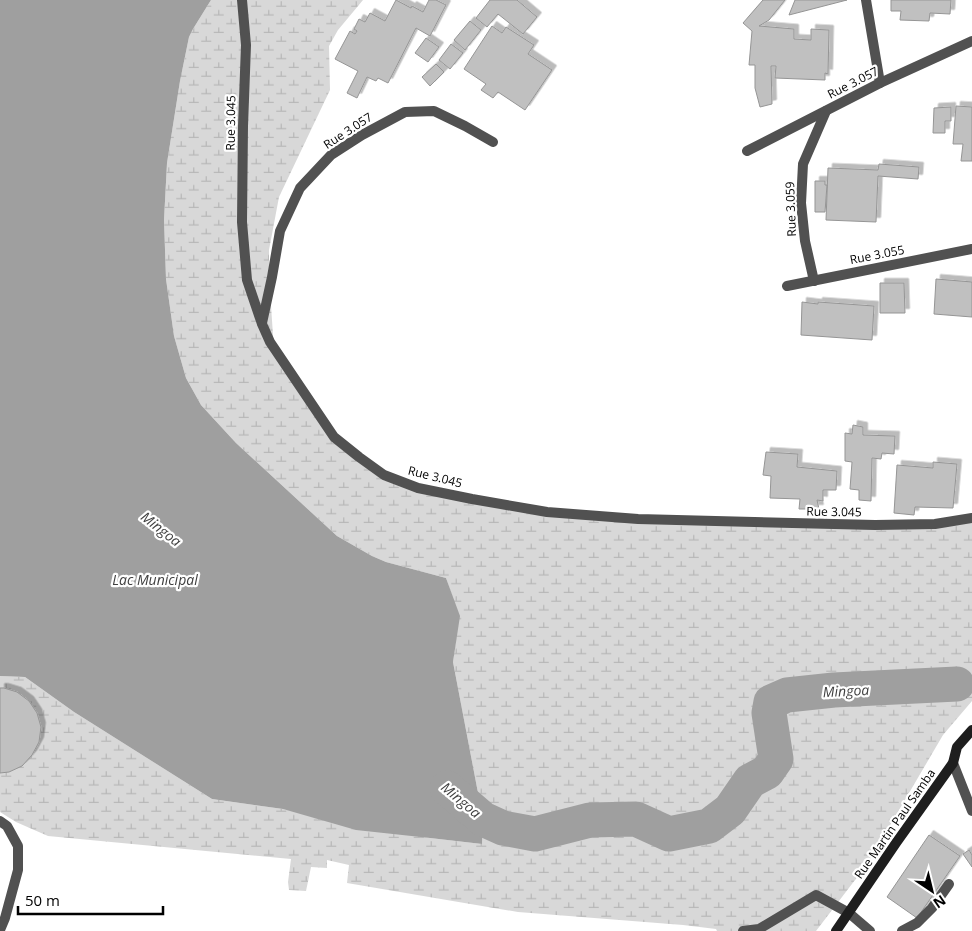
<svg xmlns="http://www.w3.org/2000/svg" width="972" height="931" font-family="'Open Sans',sans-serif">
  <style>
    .wetland { fill: url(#wetland-marsh) }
    .water { fill: #9f9f9f }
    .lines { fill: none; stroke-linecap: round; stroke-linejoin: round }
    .river { stroke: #9f9f9f; stroke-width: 35 }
    .building { fill: #c0c0c0; stroke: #959595; filter: url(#shadow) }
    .lane { stroke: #515151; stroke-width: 10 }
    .street { stroke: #515151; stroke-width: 10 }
    .secondary { stroke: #1e1e1e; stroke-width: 10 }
    .labels { text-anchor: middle; stroke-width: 4.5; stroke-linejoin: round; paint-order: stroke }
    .street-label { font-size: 12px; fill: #000; stroke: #fff }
    .water-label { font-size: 14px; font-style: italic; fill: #404040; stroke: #fff }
  </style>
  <defs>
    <pattern id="wetland-marsh" width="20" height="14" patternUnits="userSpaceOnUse" patternTransform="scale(1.25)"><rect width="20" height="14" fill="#d8d8d8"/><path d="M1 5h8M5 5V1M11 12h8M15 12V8" fill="none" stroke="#b8b8b8"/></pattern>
    <filter id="shadow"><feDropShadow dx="4.5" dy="-4.5" stdDeviation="0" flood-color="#0004"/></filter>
  </defs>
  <rect width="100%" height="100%" fill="#fff"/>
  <path class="wetland" d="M 211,0 L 363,0 L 338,30 L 329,46 L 330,90 L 279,197 L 269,250 L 269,276 L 274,350 L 322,423 L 383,480 L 480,504 L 608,516 L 934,522 L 972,517 L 972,701 L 943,735 L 868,863 L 816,931 L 717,931 L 716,929 L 683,925 L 518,912 L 347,883 L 349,865 L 327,860 L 327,868 L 311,867 L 306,891 L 289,890 L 288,882 L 291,859 L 48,836 L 16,822 L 0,812 L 0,676 L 25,677 L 74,712 L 212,799 L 283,809 L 430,838 L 482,844 L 483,819 L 453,662 L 459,616 L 446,578 L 386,562 L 372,556 L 337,536 L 236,443 L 201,405 L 186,378 L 174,336 L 166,279 L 164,220 L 167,163 L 180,81 L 189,37 L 193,29 Z"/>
  <path class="water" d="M 0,0 L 211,0 L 193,29 L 189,37 L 180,81 L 167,163 L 164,220 L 166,279 L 174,336 L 186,378 L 201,405 L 236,443 L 337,536 L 372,556 L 386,562 L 446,578 L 460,616 L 453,662 L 483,819 L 482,844 L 430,838 L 356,830 L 283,809 L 212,799 L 74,712 L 25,677 L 0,676 Z"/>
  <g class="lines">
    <path class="river" d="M 447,788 L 483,819 L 503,828 L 535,834 L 590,820 L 636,819 L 669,834 L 709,826 L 730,810 L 750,781 L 767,772 L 776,759 L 769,713 L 771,702 L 787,695 L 834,690 L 957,684"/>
  </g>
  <g class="building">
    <path d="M 396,0 L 411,8 L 412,6 L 423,12 L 429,0 L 436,0 L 446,5 L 430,36 L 416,28 L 388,83 L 378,78 L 376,81 L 367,77 L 357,98 L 347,93 L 358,71 L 335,59 L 350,31 L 355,34 L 357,31 L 354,29 L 359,19 L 365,22 L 370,13 L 385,21 Z"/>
    <path d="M 490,0 L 517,0 L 537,17 L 523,34 L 498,14 L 487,27 L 476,18 Z"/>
    <path d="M 763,0 L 785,0 L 769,20 L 759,26 L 794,29 L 794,39 L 811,40 L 811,29 L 829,30 L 828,74 L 825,73 L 825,80 L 775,78 L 776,66 L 771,66 L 772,104 L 760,107 L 755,88 L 755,65 L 749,65 L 752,31 L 743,23 Z"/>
    <path d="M 795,0 L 847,0 L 789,15 Z"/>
    <path d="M 891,0 L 951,0 L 950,14 L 930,13 L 929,21 L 900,20 L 901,11 L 891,11 Z"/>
    <path d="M 470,21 L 481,30 L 465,50 L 454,40 Z"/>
    <path d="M 492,26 L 502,33 L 506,27 L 534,45 L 528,54 L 552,70 L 525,110 L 498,92 L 493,98 L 481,90 L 486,84 L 464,69 Z"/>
    <path d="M 426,38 L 439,47 L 428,62 L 415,53 Z"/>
    <path d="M 451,44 L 463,53 L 450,69 L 439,60 Z"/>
    <path d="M 436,64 L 444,72 L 430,86 L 422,77 Z"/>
    <path d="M 956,106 L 972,107 L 972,161 L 961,161 L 963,144 L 953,144 Z"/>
    <path d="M 951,107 L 951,121 L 945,121 L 945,133 L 933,133 L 934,108 Z"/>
    <path d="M 879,164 L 919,167 L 918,179 L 878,176 L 876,222 L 826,220 L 828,168 L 878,170 Z"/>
    <path d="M 815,181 L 825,181 L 825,185 L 827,185 L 825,212 L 815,212 Z"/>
    <path d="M 936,279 L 972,282 L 972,317 L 934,314 Z"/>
    <path d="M 880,283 L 904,283 L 905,313 L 880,313 Z"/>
    <path d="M 802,302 L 818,304 L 818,302 L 874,306 L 872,340 L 801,335 Z"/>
    <path d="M 853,425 L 863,427 L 863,435 L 895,436 L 894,454 L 882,453 L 881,459 L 872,458 L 871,501 L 859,500 L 859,490 L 850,489 L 852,462 L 845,461 L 845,433 L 852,434 Z"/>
    <path d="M 766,452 L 798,454 L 797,467 L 837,471 L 836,490 L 823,490 L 823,501 L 817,500 L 819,509 L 799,509 L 800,499 L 770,498 L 771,476 L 763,475 Z"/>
    <path d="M 933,462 L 957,464 L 953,508 L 915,507 L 914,515 L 894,513 L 897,465 L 933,468 Z"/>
    <path d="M 0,688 L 4,688 L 17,692 L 29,701 L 37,713 L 41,727 L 39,742 L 32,755 L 22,766 L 9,772 L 0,773 Z"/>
    <path d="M 929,835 L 960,856 L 917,918 L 887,897 Z"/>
    <path d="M 969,850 L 972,855 L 972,867 L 963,854 Z"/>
  </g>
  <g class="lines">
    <g class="lane">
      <path d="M 0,821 L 7,826 L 18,846 L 18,870 L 5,918 L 0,930"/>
      <path d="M 743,931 L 759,929 L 816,895 L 849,913 L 870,931"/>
      <path d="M 902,931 L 917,923 L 932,908 L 949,884"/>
    </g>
    <g class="street">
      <path d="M 242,0 L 246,45 L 243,126 L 242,222 L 247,280 L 262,324 L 270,342 L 334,437 L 359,457 L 384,475 L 418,488 L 472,499 L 547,512 L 638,519 L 875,525 L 935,524 L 972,518"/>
      <path d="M 866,0 L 880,83"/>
      <path d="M 747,151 L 880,83 L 972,41"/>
      <path d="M 814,281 L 805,241 L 801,203 L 803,164 L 826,111"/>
      <path d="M 787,286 L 972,249"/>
      <path d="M 262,323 L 272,277 L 280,231 L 300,188 L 331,155 L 362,135 L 405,112 L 434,111 L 465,126 L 493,142"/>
      <path d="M 953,763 L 972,811"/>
    </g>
    <path class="secondary" d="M 836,931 L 896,843 L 953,763 L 957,747 L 972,730"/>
  </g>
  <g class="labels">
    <g class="street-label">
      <text transform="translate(853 83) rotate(-27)" y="4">Rue 3.057</text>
      <text transform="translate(231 123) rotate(-89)" y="4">Rue 3.045</text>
      <text transform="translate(348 131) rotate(-33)" y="4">Rue 3.057</text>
      <text transform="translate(791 209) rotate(-92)" y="4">Rue 3.059</text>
      <text transform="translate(877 255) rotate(-11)" y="4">Rue 3.055</text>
      <text transform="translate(435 477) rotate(14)" y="4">Rue 3.045</text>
      <text transform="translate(834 512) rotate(1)" y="4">Rue 3.045</text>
      <text transform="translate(895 824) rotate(-55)" y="4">Rue Martin Paul Samba</text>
    </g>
    <g class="water-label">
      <text transform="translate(161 529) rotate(38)" y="5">Mingoa</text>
      <text x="155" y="585">Lac Municipal</text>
      <text transform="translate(846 691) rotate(-3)" y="5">Mingoa</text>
      <text transform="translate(461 800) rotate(40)" y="5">Mingoa</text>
    </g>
  </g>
  <g transform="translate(932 891) rotate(145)" stroke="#ffffff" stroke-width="4" paint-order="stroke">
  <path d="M0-4L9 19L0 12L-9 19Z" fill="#000000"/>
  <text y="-8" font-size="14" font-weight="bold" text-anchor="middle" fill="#000000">N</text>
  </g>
  <path d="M18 906v8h145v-8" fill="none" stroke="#000000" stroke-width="2.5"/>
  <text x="25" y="906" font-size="15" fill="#000000" stroke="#ffffff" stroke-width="4" paint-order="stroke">50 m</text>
</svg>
